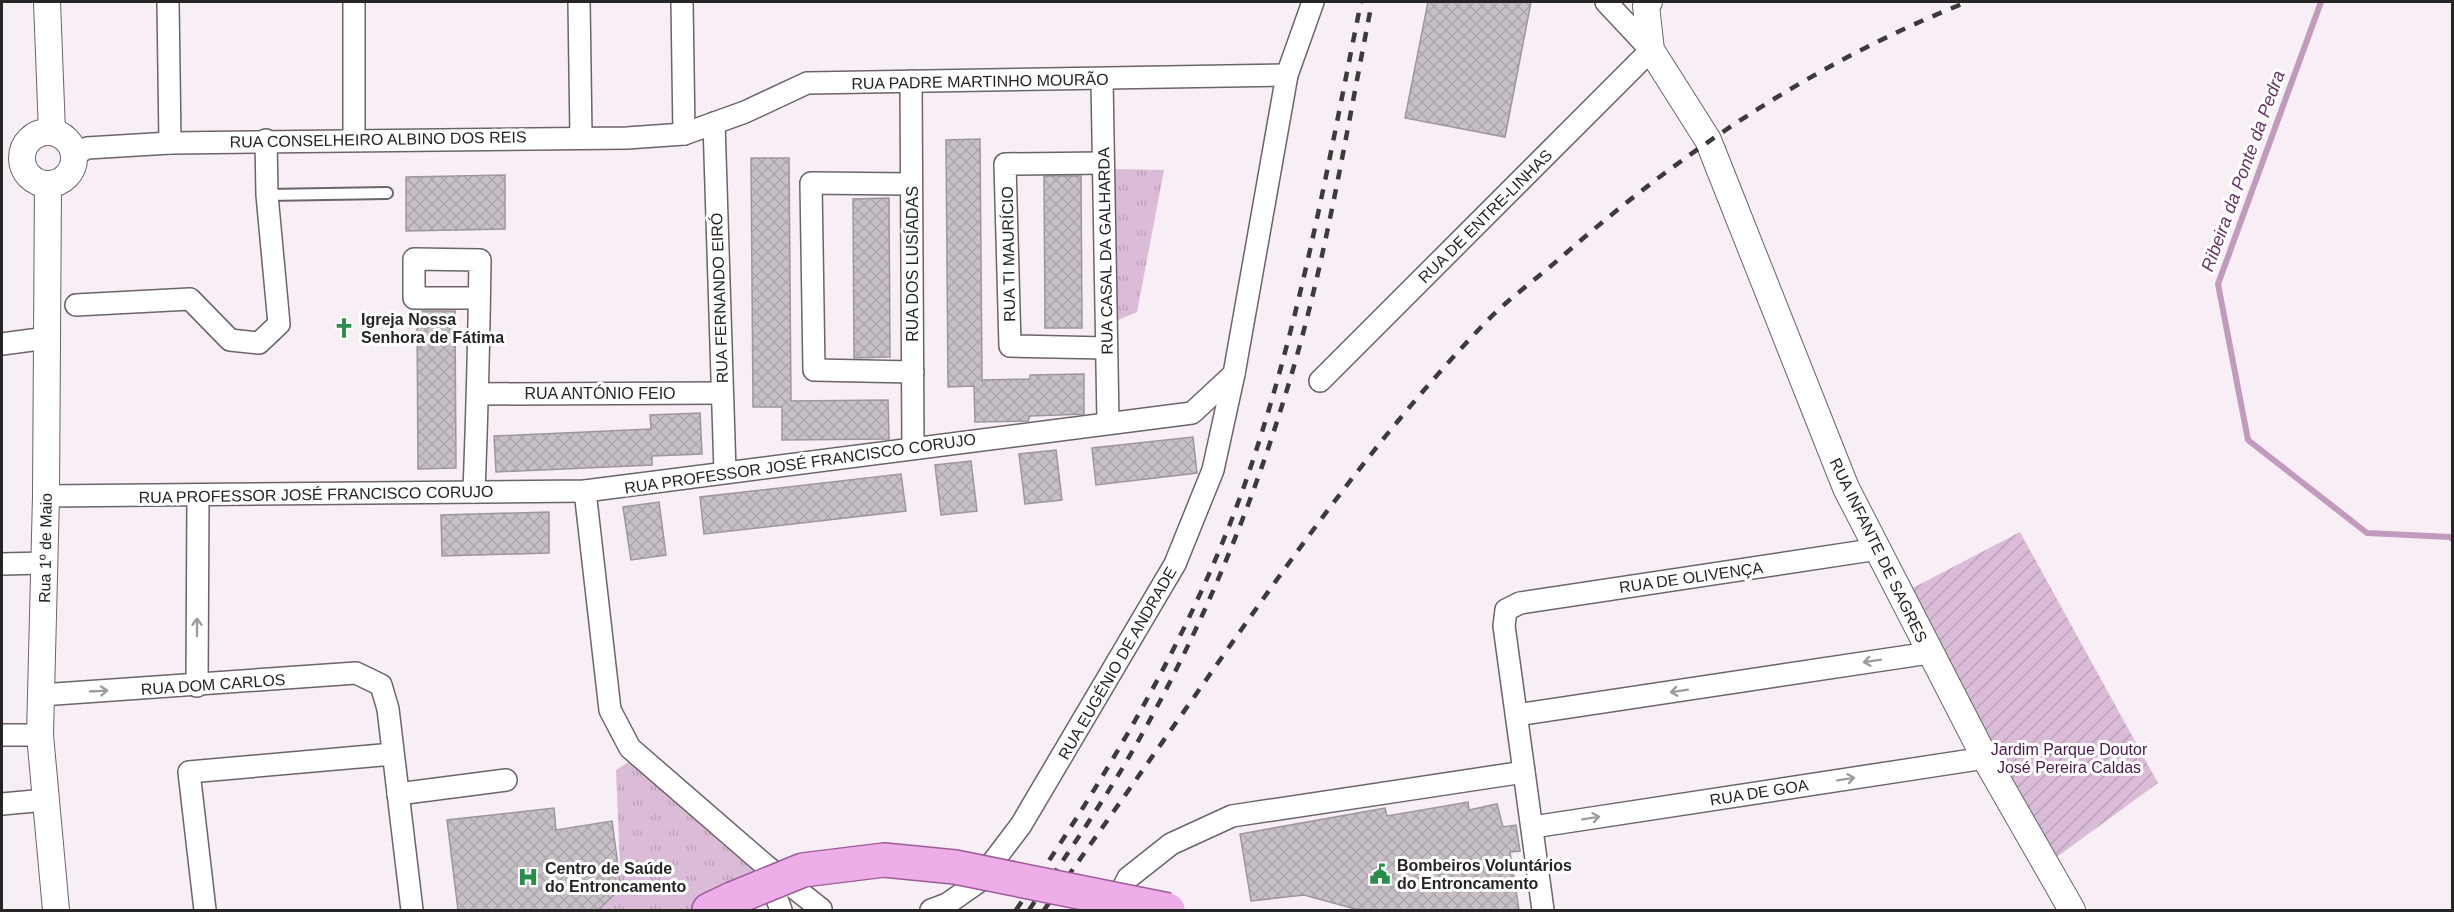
<svg xmlns="http://www.w3.org/2000/svg" width="2454" height="912" font-family="Helvetica,sans-serif">
  <style>
    .park { fill: url(#park-tufts) }
    .garden { fill: url(#garden-furrows) }
    .lines { fill: none; stroke-linecap: round; stroke-linejoin: round }
    .stream { stroke: #c19abd; stroke-width: 6 }
    .building { fill: url(#building-cross-hatch); stroke: #9e969d; stroke-width: 1.5 }
    .service-casing { stroke: #6b646a; stroke-width: 14 }
    .minor-casing { stroke: #6b646a; stroke-width: 24 }
    .tertiary-casing { stroke: #6b646a; stroke-width: 28 }
    .primary-casing { stroke: #9f5a9a; stroke-width: 36 }
    .service { stroke: #fff; stroke-width: 10 }
    .minor { stroke: #fff; stroke-width: 21 }
    .tertiary { stroke: #fff; stroke-width: 26 }
    .primary { stroke: #ecade8; stroke-width: 33 }
    .rail { stroke: #3d3a3c; stroke-width: 4.5; stroke-dasharray: 10 10; stroke-linecap: butt }
    .primary-bridge-casing { stroke: #9f5a9a; stroke-width: 36; stroke-linecap: butt }
    .primary-bridge { stroke: #ecade8; stroke-width: 33 }
    .oneway { stroke: #9e9c9d }
    .labels { text-anchor: middle; stroke-width: 6; stroke-linejoin: round; paint-order: stroke }
    .street-label { font-size: 16px; fill: #272426; stroke: #fff }
    .poi-label { font-size: 16px; font-weight: bold; fill: #272426; stroke: #fff; text-anchor: start }
    .park-label { font-size: 16px; fill: #4a1a48; stroke: #fff }
    .water-label { font-size: 18px; font-style: italic; fill: #663463; stroke: #fff }
  </style>
  <defs>
    <pattern id="park-tufts" width="24" height="20" patternUnits="userSpaceOnUse" patternTransform="scale(1.5)"><rect width="24" height="20" fill="#dbbcd8"/><path d="M3 7l-1-3M5 7V3M7 7l1-3M15 17l-1-3M17 17v-4M19 17l1-3" fill="none" stroke="#bca1b9"/></pattern>
    <pattern id="garden-furrows" width="10" height="10" patternUnits="userSpaceOnUse" patternTransform="scale(1.5)"><rect width="10" height="10" fill="#dbbcd8"/><path d="M-1 1l2-2M0 10L10 0M9 11l2-2" fill="none" stroke="#bca1b9"/></pattern>
    <pattern id="building-cross-hatch" width="8" height="8" patternUnits="userSpaceOnUse" patternTransform="scale(1.5)"><rect width="8" height="8" fill="#c8c0c7"/><path d="M0 0l8 8M0 8l8-8" fill="none" stroke="#aca5ab"/></pattern>
  </defs>
  <rect width="100%" height="100%" fill="#f7eef6"/>
  <g class="park">
    <path d="M 1111,169 L 1164,170 L 1137,312 L 1118,320 L 1110,314 Z"/>
    <path d="M 638,756 L 765,865 L 698,910 L 598,910 L 621,888 L 616,770 Z"/>
  </g>
  <path class="garden" d="M 2020,532 L 2158,783 L 2050,862 L 1905,592 Z"/>
  <g class="lines">
    <path class="stream" d="M 2321,2 L 2218,284 L 2248,440 L 2367,533 L 2450,537 L 2452,539"/>
  </g>
  <g class="building">
    <path d="M 1428,2 L 1531,2 L 1505,137 L 1405,118 Z"/>
    <path d="M 980,139 L 982,380 L 1030,379 L 1030,375 L 1084,374 L 1084,414 L 1030,416 L 1028,421 L 975,422 L 974,386 L 948,387 L 946,140 Z"/>
    <path d="M 751,158 L 789,158 L 791,401 L 888,400 L 889,439 L 782,440 L 782,407 L 753,407 Z"/>
    <path d="M 505,175 L 505,229 L 406,231 L 406,177 Z"/>
    <path d="M 1044,176 L 1081,176 L 1082,328 L 1045,328 Z"/>
    <path d="M 889,198 L 890,357 L 854,358 L 853,199 Z"/>
    <path d="M 417,311 L 455,311 L 456,468 L 418,469 Z"/>
    <path d="M 700,413 L 702,454 L 652,456 L 652,465 L 496,472 L 494,436 L 651,429 L 650,415 Z"/>
    <path d="M 1193,437 L 1197,473 L 1096,485 L 1092,448 Z"/>
    <path d="M 1056,450 L 1062,500 L 1025,504 L 1019,454 Z"/>
    <path d="M 971,461 L 977,511 L 941,515 L 935,465 Z"/>
    <path d="M 901,474 L 906,511 L 704,534 L 700,497 Z"/>
    <path d="M 659,502 L 666,555 L 631,560 L 623,507 Z"/>
    <path d="M 549,512 L 549,553 L 442,556 L 441,515 Z"/>
    <path d="M 1468,802 L 1469,810 L 1497,804 L 1503,827 L 1516,825 L 1520,851 L 1510,852 L 1519,910 L 1359,910 L 1304,895 L 1251,901 L 1240,834 L 1385,808 L 1387,816 Z"/>
    <path d="M 554,808 L 556,830 L 612,821 L 621,888 L 598,910 L 458,910 L 447,820 Z"/>
  </g>
  <g class="lines">
    <g class="service-casing">
      <path id="service" d="M 267,195 L 387,193"/>
    </g>
    <g class="minor-casing">
      <g id="minor">
        <path d="M 168,2 L 170,143"/>
        <path d="M 354,2 L 354,140"/>
        <path d="M 579,2 L 581,137"/>
        <path d="M 682,2 L 684,134"/>
        <path d="M 1102,80 L 1108,422"/>
        <path d="M 911,81 L 913,448"/>
        <path d="M 714,123 L 725,472"/>
        <path d="M 74,155 L 87,148 L 170,143 L 627,138 L 684,134 L 745,112 L 807,83 L 1287,75"/>
        <path d="M 1103,163 L 1005,164 L 1010,346 L 1106,348"/>
        <path d="M 911,184 L 811,183 L 814,370 L 913,372"/>
        <path d="M 76,305 L 190,299 L 230,340 L 259,343 L 279,324 L 267,195 L 266,140"/>
        <path d="M 2,344 L 47,338"/>
        <path d="M 1320,381 L 1651,50 L 1606,2"/>
        <path d="M 478,394 L 722,393"/>
        <path d="M 585,491 L 610,710 L 630,748 L 765,865 L 821,909"/>
        <path d="M 474,492 C 477,415 479,337 480,260 L 414,259 L 414,298 L 479,298"/>
        <path d="M 46,496 L 585,491 L 1192,413 L 1234,374 L 1287,75 L 1313,2"/>
        <path d="M 2,564 L 45,563"/>
        <path d="M 197,686 L 198,495"/>
        <path d="M 41,695 L 356,673 L 381,685 L 388,709 L 412,910"/>
        <path d="M 1517,715 L 1929,653"/>
        <path d="M 2,735 L 40,735"/>
        <path d="M 398,794 L 506,780"/>
        <path d="M 2,804 L 46,800"/>
        <path d="M 1533,827 L 1985,758"/>
        <path d="M 767,871 L 781,910"/>
        <path d="M 205,910 L 189,772 L 393,754"/>
        <path d="M 931,910 L 947,904 L 977,883 L 1021,825 L 1175,564 L 1213,470 L 1234,374"/>
        <path d="M 1112,910 L 1128,878 L 1171,844 L 1232,816 L 1524,772"/>
        <path d="M 1543,910 L 1504,626 L 1506,610 L 1520,603 L 1878,549"/>
      </g>
    </g>
    <g class="tertiary-casing">
      <g id="tertiary">
        <path d="M 47,2 L 52,132"/>
        <path d="M 1649,2 L 1646,6 L 1651,50 L 1708,140 L 1846,488 L 1985,758 L 2072,910"/>
        <circle cx="48" cy="158" r="26"/>
        <path d="M 48,184 L 46,496 L 40,735 L 56,910"/>
      </g>
    </g>
    <g class="primary-casing">
      <path id="primary" d="M 709,910 L 732,899"/>
    </g>
    <use href="#service" class="service"/>
    <use href="#minor" class="minor"/>
    <use href="#tertiary" class="tertiary"/>
    <use href="#primary" class="primary"/>
    <g class="rail">
      <path d="M 1016,910 C 1109,773 1195,630 1249,472 C 1301,319 1329,160 1361,2"/>
      <path d="M 1029,910 C 1068,853 1107,797 1141,736 C 1201,629 1249,514 1285,396 C 1325,268 1346,133 1372,2"/>
      <path d="M 1044,910 C 1105,824 1166,737 1227,650 C 1307,536 1388,424 1485,323 C 1509,298 1539,277 1565,254 C 1685,149 1818,61 1967,2"/>
    </g>
    <g class="primary-bridge-casing">
      <path id="primary-bridge" d="M 732,899 L 803,870 L 884,860 L 955,867 L 1168,910"/>
    </g>
    <use href="#primary-bridge" class="primary-bridge"/>
  </g>
  <defs><path id="oneway-shaft" d="M-6 0H5M1.5-3L5.5 0L1.5 3" fill="none" stroke-width="1.6" stroke-linecap="round" stroke-linejoin="round" transform="scale(1.5)"/></defs>
  <g class="oneway">
    <use href="#oneway-shaft" transform="translate(197 627) rotate(-90)"/>
    <use href="#oneway-shaft" transform="translate(1872 661) rotate(171)"/>
    <use href="#oneway-shaft" transform="translate(99 691) rotate(-3)"/>
    <use href="#oneway-shaft" transform="translate(1679 691) rotate(171)"/>
    <use href="#oneway-shaft" transform="translate(1846 779) rotate(-9)"/>
    <use href="#oneway-shaft" transform="translate(1591 818) rotate(-9)"/>
  </g>
  <defs>
    <g id="church-bare" transform="scale(1.62)"><path d="M-1.2-6h2.4v3.5h3.3v2.4h-3.3V6h-2.4V-.1h-3.3v-2.4h3.3Z" fill="#279048" stroke="#fff" stroke-width="2.5" paint-order="stroke"/></g>
    <g id="civic-bare" transform="scale(1.62)"><path d="M-.6-6.5H3V-4.5H.6V-3L4-1V1h2V6H-6V1h2V-1L-.6-3ZM-1.2 2.5V6h2.4V2.5Z" fill="#279048" stroke="#fff" stroke-width="2.5" paint-order="stroke"/></g>
    <g id="hospital-bare" transform="scale(1.62)"><path d="M-5-5h3v3.5h4V-5h3V5h-3V1.5h-4V5h-3Z" fill="#279048" stroke="#fff" stroke-width="2.5" paint-order="stroke"/></g>
  </defs>
  <g fill-rule="evenodd">
    <use href="#church-bare" x="344" y="328"/>
    <use href="#civic-bare" x="1380" y="874"/>
    <use href="#hospital-bare" x="528" y="877"/>
  </g>
  <g class="labels">
    <g class="street-label">
      <text transform="translate(980 81) rotate(-1)" y="6">RUA PADRE MARTINHO MOURÃO</text>
      <text transform="translate(378 139) rotate(-1)" y="6">RUA CONSELHEIRO ALBINO DOS REIS</text>
      <text transform="translate(1485 216) rotate(-45)" y="6">RUA DE ENTRE-LINHAS</text>
      <text transform="translate(1105 251) rotate(-91)" y="6">RUA CASAL DA GALHARDA</text>
      <text transform="translate(1008 254) rotate(-91)" y="6">RUA TI MAURÍCIO</text>
      <text transform="translate(912 264) rotate(-90)" y="6">RUA DOS LUSÍADAS</text>
      <text transform="translate(719 298) rotate(-92)" y="6">RUA FERNANDO EIRÓ</text>
      <text x="600" y="399">RUA ANTÓNIO FEIO</text>
      <text transform="translate(800 463) rotate(-8)" y="6">RUA PROFESSOR JOSÉ FRANCISCO CORUJO</text>
      <text transform="translate(316 494) rotate(-1)" y="6">RUA PROFESSOR JOSÉ FRANCISCO CORUJO</text>
      <text transform="translate(45 548) rotate(-89)" y="6">Rua 1º de Maio</text>
      <text transform="translate(1879 550) rotate(64)" y="6">RUA INFANTE DE SAGRES</text>
      <text transform="translate(1691 577) rotate(-8)" y="6">RUA DE OLIVENÇA</text>
      <text transform="translate(1117 663) rotate(-60)" y="6">RUA EUGÉNIO DE ANDRADE</text>
      <text transform="translate(213 684) rotate(-4)" y="6">RUA DOM CARLOS</text>
      <text transform="translate(1759 792) rotate(-9)" y="6">RUA DE GOA</text>
    </g>
    <g class="poi-label">
      <text x="361" y="325">Igreja Nossa<tspan x="361" dy="18">Senhora de Fátima</tspan></text>
      <text x="1397" y="871">Bombeiros Voluntários<tspan x="1397" dy="18">do Entroncamento</tspan></text>
      <text x="545" y="874">Centro de Saúde<tspan x="545" dy="18">do Entroncamento</tspan></text>
    </g>
    <g class="park-label">
      <text x="2069" y="755">Jardim Parque Doutor<tspan x="2069" dy="18">José Pereira Caldas</tspan></text>
    </g>
    <g class="water-label">
      <text transform="translate(2243 171) rotate(-70)" y="6">Ribeira da Ponte da Pedra</text>
    </g>
  </g>
  <rect width="2454" height="912" fill="none" stroke="#272426" stroke-width="6"/>
</svg>
